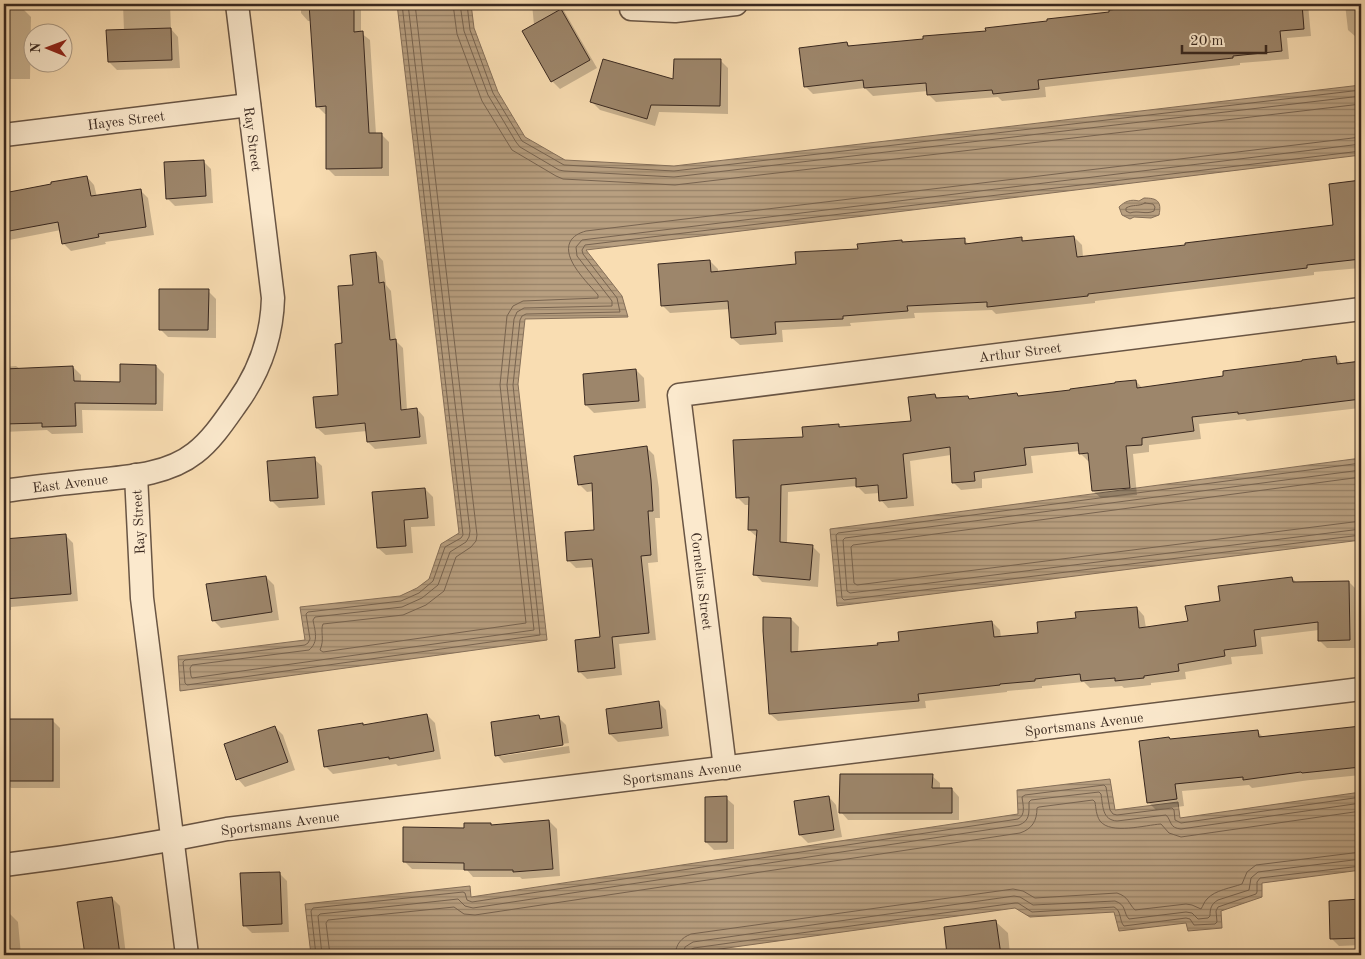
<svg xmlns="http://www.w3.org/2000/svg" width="1365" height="959" font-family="'Old Standard TT',serif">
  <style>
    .water { fill: url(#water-rules); stroke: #856f59 }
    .shadow { fill: #0003 }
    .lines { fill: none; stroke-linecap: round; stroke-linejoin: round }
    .shore { stroke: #786450; stroke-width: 1 }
    .building { fill: #9d866b; stroke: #39281f }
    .minor-casing { stroke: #695544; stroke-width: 25 }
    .minor { stroke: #fbe9cd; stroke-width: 22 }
    .labels { text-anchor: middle; stroke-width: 5; stroke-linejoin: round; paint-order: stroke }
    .street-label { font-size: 14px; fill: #39281f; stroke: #fbe9cd }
  </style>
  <defs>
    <pattern id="water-rules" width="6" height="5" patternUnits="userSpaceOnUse" patternTransform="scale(1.25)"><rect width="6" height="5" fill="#b89f80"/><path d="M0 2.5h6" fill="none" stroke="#978268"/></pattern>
  </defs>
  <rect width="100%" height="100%" fill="#f9ddb2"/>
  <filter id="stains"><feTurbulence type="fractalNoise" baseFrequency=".004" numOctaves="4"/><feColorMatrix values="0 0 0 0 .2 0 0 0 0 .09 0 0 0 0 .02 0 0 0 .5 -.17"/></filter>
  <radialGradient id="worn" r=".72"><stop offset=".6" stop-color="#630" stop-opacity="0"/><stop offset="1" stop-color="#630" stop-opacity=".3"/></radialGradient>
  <g class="water">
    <path d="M 397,4 L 471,4 L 474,28 L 498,92 L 525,137 L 565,160 L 674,166 L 1361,85 L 1361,155 L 586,250 L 622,296 L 628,317 L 525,319 L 518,384 L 547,640 L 180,691 L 178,656 L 305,640 L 300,607 L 400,596 L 417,588 L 429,579 L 441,544 L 459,533 Z"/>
    <path d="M 1144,198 C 1157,198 1162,201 1159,215 L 1151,218 L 1134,217 L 1130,219 L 1122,215 L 1119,207 C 1125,201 1131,199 1139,201 Z"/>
    <path d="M 1361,458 L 1361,540 L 837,606 L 830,529 Z"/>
    <path d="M 1110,779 L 1115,810 L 1178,802 L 1180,818 L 1361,792 L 1361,870 L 1262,883 L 1262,897 L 1221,911 L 1222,928 L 1188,931 L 1186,923 L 1119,931 L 1114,912 L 1030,917 L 1015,908 L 677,955 L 311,955 L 305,904 L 470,886 L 471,897 L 1018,814 L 1017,790 Z"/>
  </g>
  <g class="shadow">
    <path d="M 123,4 L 170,4 L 171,29 L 178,37 L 180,68 L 117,70 L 109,62 L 124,31 Z"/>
    <path d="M 301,4 L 361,4 L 361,33 L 370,40 L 376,134 L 381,134 L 389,142 L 389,176 L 335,176 L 327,168 L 327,114 L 325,114 L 317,106 L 312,21 L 308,21 L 301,13 Z"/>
    <path d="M 532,4 L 560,4 L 597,68 L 560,89 L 552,81 L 534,25 Z"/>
    <path d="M 1207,4 L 1308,4 L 1311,36 L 1287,38 L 1289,59 L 1240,63 L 1240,65 L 1045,87 L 1046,97 L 1002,101 L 998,97 L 936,102 L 928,94 L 928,91 L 873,96 L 865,88 L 813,94 L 805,86 L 847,43 L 850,47 L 987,32 L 1163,5 L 1166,8 Z"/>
    <path d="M 1345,4 L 1361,4 L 1361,37 L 1356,37 L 1348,30 Z"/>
    <path d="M 4,9 L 23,9 L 31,17 L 30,79 L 4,79 Z"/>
    <path d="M 721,61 L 728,68 L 728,114 L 659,112 L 655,126 L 600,110 L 592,102 L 674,81 Z"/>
    <path d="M 203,161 L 211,169 L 213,203 L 175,206 L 167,198 Z"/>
    <path d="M 87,177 L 94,185 L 97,197 L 140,190 L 148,198 L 154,235 L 105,242 L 106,244 L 71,251 L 63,243 L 61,230 L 4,241 L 4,194 L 52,185 Z"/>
    <path d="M 1361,181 L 1361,268 L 1314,272 L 1314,275 L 1095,301 L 1095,303 L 996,314 L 992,310 L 914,313 L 915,318 L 850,323 L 851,326 L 782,330 L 783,342 L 740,345 L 732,338 L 730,309 L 670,313 L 662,305 L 710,261 L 718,269 L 718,273 L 797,265 L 859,250 L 903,243 L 964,240 L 970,245 L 1022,239 L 1025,242 L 1074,237 L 1082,245 L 1083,257 L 1186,246 L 1334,226 L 1330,185 Z"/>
    <path d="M 376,253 L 383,261 L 386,285 L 391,291 L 396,341 L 403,348 L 407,410 L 417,409 L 424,417 L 427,444 L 375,449 L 368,442 L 367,431 L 325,435 L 317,428 L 340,396 L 344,345 L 355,286 Z"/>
    <path d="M 208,291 L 216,299 L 216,338 L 168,337 L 160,329 Z"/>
    <path d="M 1336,357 L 1343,365 L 1361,363 L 1361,415 L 1360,408 L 1247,421 L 1245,419 L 1199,424 L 1201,439 L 1149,445 L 1149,452 L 1133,454 L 1137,495 L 1101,498 L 1093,491 L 1090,461 L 1088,461 L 1080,453 L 1080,451 L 1031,456 L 1033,473 L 982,479 L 982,488 L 961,490 L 953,482 L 951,455 L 910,461 L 914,506 L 888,508 L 881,500 L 880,493 L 865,494 L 857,486 L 788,492 L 787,544 L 812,546 L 820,554 L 818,587 L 762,582 L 755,574 L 757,537 L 749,530 L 750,505 L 745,505 L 737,497 L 804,438 L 838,425 L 841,428 L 913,422 L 935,395 L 939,399 L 968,397 L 971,400 L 1017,395 L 1019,397 L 1136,381 L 1143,389 L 1225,377 Z"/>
    <path d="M 16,366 L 20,369 L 73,367 L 81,375 L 81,382 L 121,383 L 156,366 L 164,374 L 163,411 L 82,410 L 83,433 L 52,434 L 47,430 L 4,432 L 4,367 Z"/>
    <path d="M 636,370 L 644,378 L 646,408 L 594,413 L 586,405 Z"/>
    <path d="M 647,448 L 654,455 L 659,489 L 660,518 L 655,518 L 658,562 L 648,563 L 656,640 L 619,644 L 622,675 L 587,679 L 579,671 L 601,638 L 594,567 L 576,568 L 568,560 L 596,531 L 594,491 L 587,492 L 579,484 Z"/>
    <path d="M 314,459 L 322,466 L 325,505 L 279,508 L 271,500 Z"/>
    <path d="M 425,489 L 433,497 L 435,526 L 411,527 L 413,553 L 386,555 L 378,548 Z"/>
    <path d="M 65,535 L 73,543 L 78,601 L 11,607 L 11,610 L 4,611 L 4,542 Z"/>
    <path d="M 266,577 L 274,585 L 279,620 L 221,628 L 213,620 Z"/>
    <path d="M 1292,578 L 1297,583 L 1349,582 L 1357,590 L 1357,648 L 1327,648 L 1319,640 L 1319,630 L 1261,637 L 1263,654 L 1231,657 L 1232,664 L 1185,672 L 1186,679 L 1151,683 L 1151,685 L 1124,688 L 1122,686 L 1090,688 L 1084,682 L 1042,686 L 1042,688 L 1007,691 L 1007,692 L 925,701 L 926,708 L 778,721 L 770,714 L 791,619 L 799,627 L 798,653 L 879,646 L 992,622 L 1000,630 L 1001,637 L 1040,634 L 1077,619 L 1137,608 L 1144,616 L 1146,628 L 1189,622 L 1221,602 Z"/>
    <path d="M 659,703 L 666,710 L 669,736 L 618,742 L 610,734 L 607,710 Z"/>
    <path d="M 427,715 L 435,723 L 441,759 L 398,766 L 396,764 L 333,774 L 325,766 L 364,726 Z"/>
    <path d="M 539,717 L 542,720 L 558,717 L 566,725 L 569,743 L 501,753 L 501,756 L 569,746 L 570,753 L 504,763 L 497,755 Z"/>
    <path d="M 4,720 L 52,720 L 60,728 L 60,788 L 11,788 L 4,781 Z"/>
    <path d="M 275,727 L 283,735 L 295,770 L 245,787 L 238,779 Z"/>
    <path d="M 1361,727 L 1361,775 L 1311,780 L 1310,780 L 1252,788 L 1249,785 L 1182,791 L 1184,806 L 1156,810 L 1148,802 L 1170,740 L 1257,731 L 1264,738 Z"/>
    <path d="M 932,776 L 940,783 L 940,789 L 952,789 L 959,797 L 959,820 L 848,820 L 841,812 Z"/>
    <path d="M 829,797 L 836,805 L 842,837 L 808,843 L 800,835 L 796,802 Z"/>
    <path d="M 726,798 L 734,805 L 734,849 L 714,850 L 706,842 Z"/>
    <path d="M 549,821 L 557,829 L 560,876 L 522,879 L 520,877 L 473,877 L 467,870 L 412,869 L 404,861 L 490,824 L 493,826 Z"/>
    <path d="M 279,873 L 287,881 L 289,932 L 252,933 L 244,925 Z"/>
    <path d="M 112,898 L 120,906 L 126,955 L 86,955 L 79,903 Z"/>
    <path d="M 1361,901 L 1361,945 L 1339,946 L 1331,938 L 1330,902 Z"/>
    <path d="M 4,914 L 10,914 L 18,922 L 21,955 L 4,955 Z"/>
    <path d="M 996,922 L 1008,933 L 1010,955 L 949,955 L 945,928 Z"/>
    <path d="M 824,952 L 827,955 L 804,955 Z"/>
  </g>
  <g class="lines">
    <g class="shore">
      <path d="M 402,4 L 463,535 L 461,538 L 445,547 L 433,581 L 419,593 L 401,601 L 308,612 L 306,614 L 310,639 L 308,643 L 305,645 L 185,660 L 183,662 L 185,683 L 187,685 L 540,635 L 513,385 L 520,320 L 522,316 L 526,314 L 620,312 L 617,298 L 583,254 L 582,250 L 585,245 L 1361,151"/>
      <path d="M 408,4 L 470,531 L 469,537 L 466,542 L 450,552 L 438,585 L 422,598 L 402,607 L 315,617 L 313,620 C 315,631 319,642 309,650 L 192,665 L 190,668 L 191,676 L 192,678 L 534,630 L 507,385 L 514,319 L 517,312 L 524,308 L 612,306 L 612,301 L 577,256 L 576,247 L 582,240 L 1361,144"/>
      <path d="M 415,4 L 477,535 L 476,541 L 471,547 L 456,557 L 444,591 L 426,605 L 403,615 L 323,624 C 320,631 325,639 320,650 L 323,652 L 526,623 L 500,385 L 507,316 L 513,306 L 523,301 L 598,298 L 598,295 C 588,283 562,259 570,242 C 573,236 579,233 586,231 L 1361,137"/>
      <path d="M 453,4 L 457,34 L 482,101 L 512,150 L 556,176 L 563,179 L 675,185 L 1361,104"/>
      <path d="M 460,4 L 464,31 L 488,95 L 516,142 L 520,147 L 559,170 L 564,171 L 674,177 L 1361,96"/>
      <path d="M 467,4 L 470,30 L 493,93 L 522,141 L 564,165 L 674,171 L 1361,90"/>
      <path d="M 1145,203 L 1153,204 L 1155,207 L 1154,211 C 1146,215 1138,210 1130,213 L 1126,211 L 1126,208 C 1133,204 1138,207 1145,203 Z"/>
      <path d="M 1361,463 L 838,533 L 836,535 L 842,598 L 844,600 L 1361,535"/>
      <path d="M 1361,470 L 845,538 L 843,540 L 847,591 L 850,593 L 1361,529"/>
      <path d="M 1361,477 L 853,545 L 851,547 L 854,583 L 857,585 L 1361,521"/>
      <path d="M 316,955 L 311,911 L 313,908 L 463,892 L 465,893 L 467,900 L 472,902 L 1018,819 C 1026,815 1023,805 1022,797 L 1025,795 L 1104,785 L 1106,787 L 1110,810 L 1113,814 L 1117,815 L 1172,808 L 1174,810 L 1175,820 L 1181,823 L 1361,797"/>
      <path d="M 322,955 L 318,916 L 320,914 L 458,899 L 465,906 L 473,908 L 1019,825 C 1030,821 1029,813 1029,802 L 1031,800 L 1099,792 L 1101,794 C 1103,806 1102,820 1117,821 L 1166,815 C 1172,821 1169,828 1181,829 L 1361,803"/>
      <path d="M 330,955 L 326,923 L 328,920 L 454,907 L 464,914 L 475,915 L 1020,833 C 1032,829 1037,821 1037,808 L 1039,807 L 1093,800 L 1095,802 C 1096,808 1096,815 1100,821 C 1111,835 1145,825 1161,824 L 1169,833 L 1181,837 L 1361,811"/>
      <path d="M 675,955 C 676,944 681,938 691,934 L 1013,889 L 1023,891 L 1035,898 L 1117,893 C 1129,897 1128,903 1135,910 L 1186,904 L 1192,905 L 1201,909 C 1203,906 1204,902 1207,899 C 1215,890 1231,888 1242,884 L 1247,872 L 1256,865 L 1361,852"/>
      <path d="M 683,955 L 685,947 L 693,942 L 1014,896 L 1020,897 L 1033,905 L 1115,901 C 1127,905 1123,913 1129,919 L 1186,912 L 1192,913 L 1198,919 L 1208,918 L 1210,916 C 1210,909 1211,904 1218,900 L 1249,890 L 1251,878 L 1258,872 L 1361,859"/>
      <path d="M 689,955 L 690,950 L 694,948 L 1015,903 L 1018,903 L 1032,912 L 1114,907 C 1122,911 1119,921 1124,926 L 1186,918 L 1190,919 L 1194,925 L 1215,924 L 1217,922 L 1216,911 L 1218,907 L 1256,894 L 1257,892 L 1257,882 L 1260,878 L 1361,866"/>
    </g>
  </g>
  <g class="building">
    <path d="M 309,4 L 354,4 L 354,32 L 363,31 L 369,133 L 382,133 L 382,168 L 326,169 L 326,106 L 316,107 Z"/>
    <path d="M 1164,4 L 1164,7 L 1196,4 L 1302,4 L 1304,29 L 1280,31 L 1282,51 L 1233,56 L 1233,58 L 1038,80 L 1039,89 L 993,94 L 992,90 L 927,95 L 926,83 L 864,88 L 863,80 L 804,87 L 799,48 L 847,42 L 848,46 L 923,39 L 923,36 L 986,31 L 985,28 L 1047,21 L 1047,19 L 1109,12 L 1109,10 Z"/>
    <path d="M 561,9 L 590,60 L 551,82 L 522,31 Z"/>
    <path d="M 171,28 L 172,60 L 108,62 L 106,30 Z"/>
    <path d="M 603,59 L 673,79 L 674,59 L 721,59 L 720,106 L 651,105 L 647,119 L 590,102 Z"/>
    <path d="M 204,160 L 206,196 L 166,199 L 164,162 Z"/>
    <path d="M 87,176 L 91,196 L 141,189 L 146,227 L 98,234 L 99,237 L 62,244 L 58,222 L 4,232 L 4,193 L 51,184 L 51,182 Z"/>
    <path d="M 1361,180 L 1361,259 L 1307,265 L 1307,268 L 1231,277 L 1088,294 L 1088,296 L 1052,300 L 987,307 L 987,302 L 907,306 L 908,311 L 843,316 L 843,319 L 775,322 L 776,334 L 731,338 L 728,301 L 661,306 L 658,264 L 710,260 L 711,272 L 796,264 L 795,252 L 858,249 L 857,244 L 902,240 L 902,242 L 965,238 L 965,244 L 1022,237 L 1022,241 L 1074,236 L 1077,257 L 1185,245 L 1185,243 L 1333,225 L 1329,184 Z"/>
    <path d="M 376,252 L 379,283 L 384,282 L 390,340 L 396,339 L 401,410 L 417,408 L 420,437 L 367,442 L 365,423 L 316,428 L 313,397 L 338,395 L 335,344 L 342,343 L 338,286 L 353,285 L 350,255 Z"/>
    <path d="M 159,289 L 209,289 L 208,330 L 159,330 Z"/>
    <path d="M 1336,356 L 1337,364 L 1361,361 L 1361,399 L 1238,414 L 1238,412 L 1192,417 L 1194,431 L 1142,438 L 1142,445 L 1126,446 L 1130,488 L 1092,491 L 1088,453 L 1079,454 L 1078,443 L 1024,448 L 1026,465 L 974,472 L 975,481 L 952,483 L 950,447 L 903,454 L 907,498 L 879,501 L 878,485 L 856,487 L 856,478 L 781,485 L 780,542 L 813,545 L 810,580 L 753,575 L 757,530 L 748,530 L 749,497 L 736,498 L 733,440 L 803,437 L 802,427 L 839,424 L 839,427 L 911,421 L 908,397 L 935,394 L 936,398 L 968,396 L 969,399 L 1017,393 L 1018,396 L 1070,390 L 1070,389 L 1115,383 L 1115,382 L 1136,380 L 1137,388 L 1223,376 L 1223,371 L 1302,361 L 1302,360 Z"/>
    <path d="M 120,364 L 156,365 L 156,404 L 75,403 L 76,426 L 42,427 L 42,423 L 4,424 L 4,369 L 73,366 L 74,381 L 120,382 Z"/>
    <path d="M 636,369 L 639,401 L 585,405 L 583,374 Z"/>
    <path d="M 647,446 L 651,480 L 653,511 L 648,511 L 651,555 L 641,556 L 649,633 L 612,637 L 615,668 L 578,672 L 575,640 L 600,637 L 592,559 L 567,561 L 565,532 L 594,530 L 592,483 L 578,485 L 574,456 Z"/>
    <path d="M 315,457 L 318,498 L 270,501 L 267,461 Z"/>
    <path d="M 425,488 L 428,518 L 404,520 L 406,546 L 377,548 L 372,492 Z"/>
    <path d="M 66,534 L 71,594 L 4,599 L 4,539 Z"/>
    <path d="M 266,576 L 272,612 L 212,621 L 206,584 Z"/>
    <path d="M 1292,577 L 1293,582 L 1349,581 L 1350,640 L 1318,641 L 1318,622 L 1254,630 L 1256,646 L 1224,650 L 1225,656 L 1178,664 L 1179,671 L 1144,676 L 1144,678 L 1115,681 L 1115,678 L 1081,681 L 1080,674 L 1035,679 L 1035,681 L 1000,684 L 1000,685 L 918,694 L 919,701 L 769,714 L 763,631 L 763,617 L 791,618 L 791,652 L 878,645 L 877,643 L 899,641 L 898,632 L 992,621 L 994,637 L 1038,633 L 1037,622 L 1076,618 L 1075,612 L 1137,607 L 1139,628 L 1188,621 L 1185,606 L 1220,601 L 1218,586 Z"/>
    <path d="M 659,701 L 662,728 L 609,734 L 606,709 Z"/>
    <path d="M 427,714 L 434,751 L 389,759 L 389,757 L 324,767 L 318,730 L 363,723 L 363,725 Z"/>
    <path d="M 539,715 L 540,719 L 559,716 L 563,745 L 495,756 L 491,722 Z"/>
    <rect x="4" y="719" width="49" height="62"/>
    <path d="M 275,726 L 288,762 L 236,780 L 224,744 Z"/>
    <path d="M 1361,726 L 1361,767 L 1302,773 L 1301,772 L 1243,780 L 1243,777 L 1175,784 L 1177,799 L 1147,803 L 1139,741 L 1169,737 L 1170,739 L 1258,730 L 1259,737 Z"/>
    <path d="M 840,774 L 933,774 L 932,788 L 952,788 L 952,813 L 839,813 Z"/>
    <path d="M 727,796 L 727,842 L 705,842 L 705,797 Z"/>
    <path d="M 829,796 L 834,830 L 799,835 L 794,801 Z"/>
    <path d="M 549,820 L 553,869 L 513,872 L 513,870 L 464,870 L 464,863 L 403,862 L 403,827 L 464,828 L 464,823 L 491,823 L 491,825 Z"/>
    <path d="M 280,872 L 282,924 L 243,926 L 240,873 Z"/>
    <path d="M 112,897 L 120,955 L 85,955 L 77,902 Z"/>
    <path d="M 1361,899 L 1361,938 L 1330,939 L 1329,901 Z"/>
    <path d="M 996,920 L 1001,955 L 947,955 L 944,927 Z"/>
  </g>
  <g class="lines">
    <g class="minor-casing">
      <g id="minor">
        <path d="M 631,4 L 631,9 L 675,11 L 736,4"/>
        <path d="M 4,135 L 249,105"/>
        <path d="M 136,475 L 142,598 L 187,955"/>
        <path d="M 4,491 C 31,487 59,484 87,481 C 123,477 166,476 195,453 C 212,440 225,420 237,403 C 260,371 272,337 273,298 L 237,4"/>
        <path d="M 725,768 L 679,395 L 1361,309"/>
        <path d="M 4,865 C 78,856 153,844 227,829 L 1361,689"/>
      </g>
    </g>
    <use href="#minor" class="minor"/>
  </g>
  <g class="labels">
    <g class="street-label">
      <text transform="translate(126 120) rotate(-7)" y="5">Hayes Street</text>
      <text transform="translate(253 139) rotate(83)" y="5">Ray Street</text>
      <text transform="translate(1020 352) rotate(-7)" y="5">Arthur Street</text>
      <text transform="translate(70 483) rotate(-7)" y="5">East Avenue</text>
      <text transform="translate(138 522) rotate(-93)" y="5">Ray Street</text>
      <text transform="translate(702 581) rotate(83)" y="5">Cornelius Street</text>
      <text transform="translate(1084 724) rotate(-7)" y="5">Sportsmans Avenue</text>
      <text transform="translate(682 773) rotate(-7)" y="5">Sportsmans Avenue</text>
      <text transform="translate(280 823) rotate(-7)" y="5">Sportsmans Avenue</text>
    </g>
  </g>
  <rect width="1365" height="959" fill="none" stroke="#f9ddb2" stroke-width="20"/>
  <rect x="5" y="5" width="1355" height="949" fill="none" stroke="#39281f" stroke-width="2.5"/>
  <rect x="10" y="10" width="1345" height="939" fill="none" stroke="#39281f"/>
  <g transform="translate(48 48) rotate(271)"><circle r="24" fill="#fbe9cd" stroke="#ad9c87"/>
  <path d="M0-4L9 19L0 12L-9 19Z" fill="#8f2418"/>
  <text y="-8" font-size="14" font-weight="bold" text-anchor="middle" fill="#39281f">N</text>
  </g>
  <path d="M1182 45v8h84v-8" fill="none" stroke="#39281f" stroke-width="2.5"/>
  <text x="1190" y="45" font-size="15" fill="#39281f" stroke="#fbe9cd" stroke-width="4" paint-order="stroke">20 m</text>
  <rect width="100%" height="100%" filter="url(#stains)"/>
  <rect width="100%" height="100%" fill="url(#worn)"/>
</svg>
